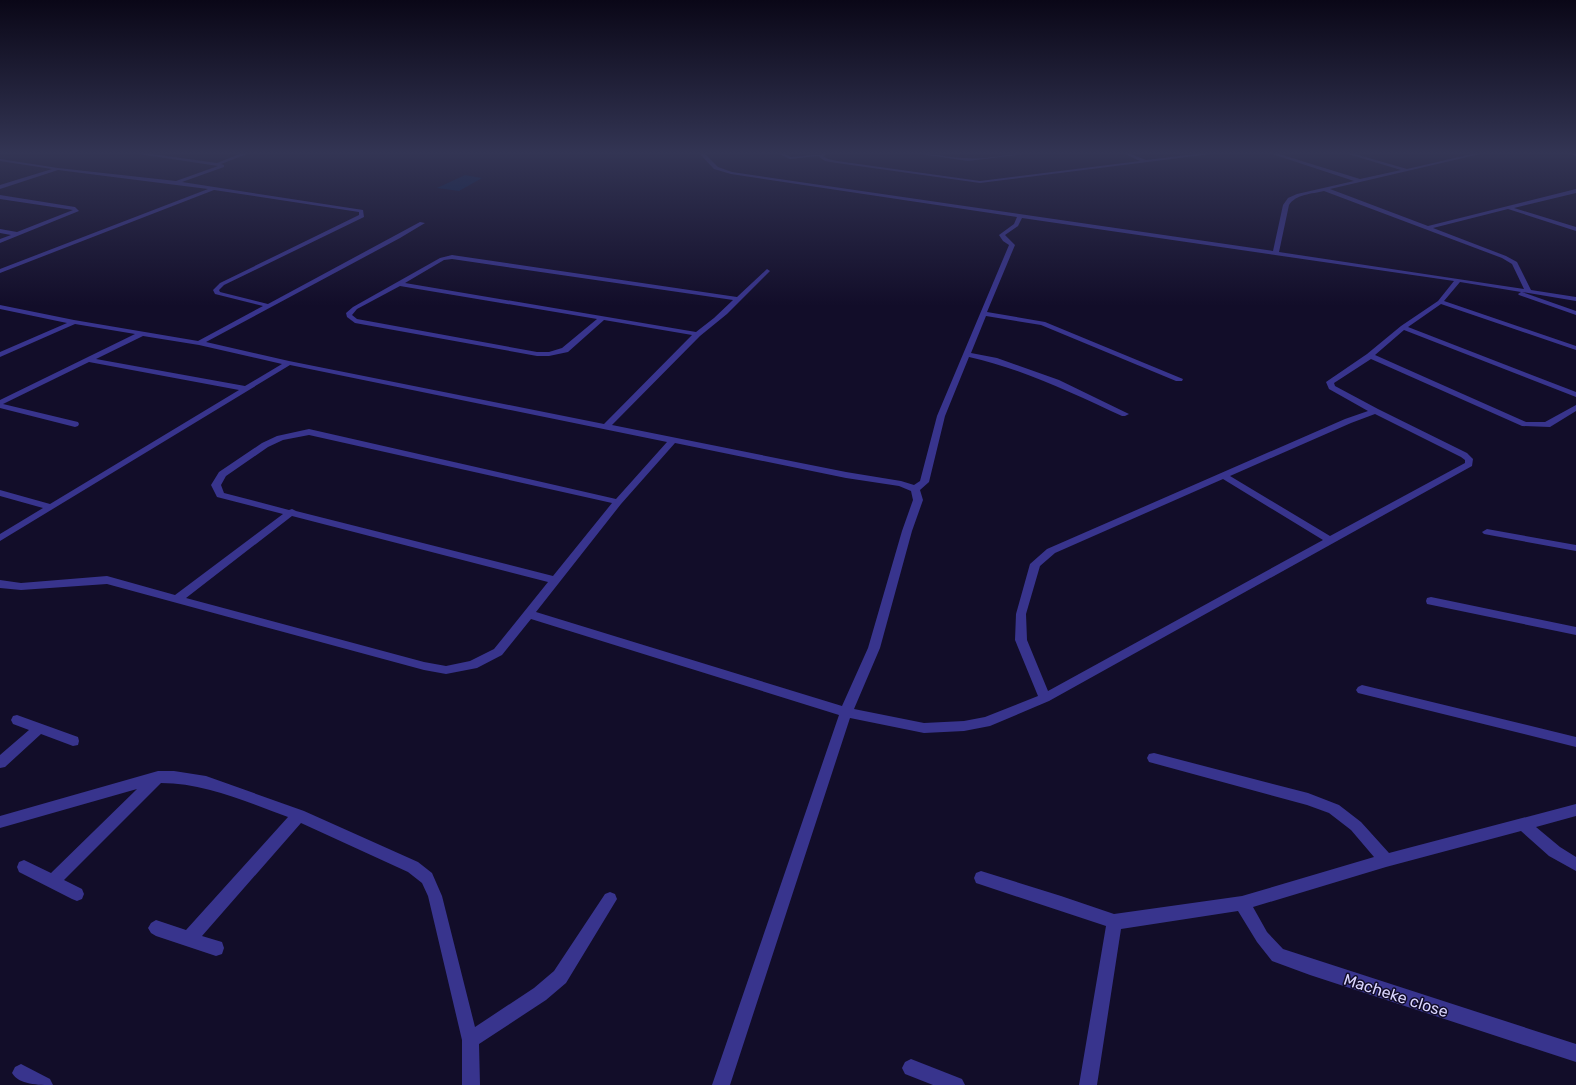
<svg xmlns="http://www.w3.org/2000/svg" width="1576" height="1085" font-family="Rubik,sans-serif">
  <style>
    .water { fill: #051e4b }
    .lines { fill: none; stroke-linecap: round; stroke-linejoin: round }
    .street { fill: #38348d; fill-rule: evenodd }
    .secondary { fill: #716dff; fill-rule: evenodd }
    .labels { text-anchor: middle; stroke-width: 3; stroke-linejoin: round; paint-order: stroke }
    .near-street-label { font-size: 16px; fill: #dbd6ff; stroke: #120d29 }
  </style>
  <rect width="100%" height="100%" fill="#120d29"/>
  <path class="water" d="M 465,175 L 482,178 L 459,191 L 437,188 Z"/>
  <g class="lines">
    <g class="street">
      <path d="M 139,154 L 152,154 L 217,163 L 240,154 L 247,154 L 221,164 L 224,165 L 224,167 L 182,182 L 363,210 L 364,217 L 224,285 L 219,290 L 220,292 L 268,304 L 420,222 L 425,223 L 400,238 L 206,342 L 289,361 L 604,424 L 692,335 L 604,320 L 568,352 L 549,356 L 537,356 L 355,323 L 347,317 L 346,313 L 353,307 L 440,258 L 452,255 L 737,297 L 767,269 L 770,271 L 727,314 L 700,336 L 612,425 L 846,472 L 901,481 L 914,485 L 920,481 L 937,416 L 1009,245 L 1003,241 L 999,235 L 1014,224 L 1017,217 L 731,174 L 714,169 L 700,154 L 705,154 L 718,167 L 732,172 L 1273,251 L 1283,205 L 1288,198 L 1297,194 L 1354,181 L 1272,154 L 1279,154 L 1360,179 L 1401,170 L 1348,154 L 1355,154 L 1407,169 L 1472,154 L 1480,154 L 1330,189 L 1428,226 L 1576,189 L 1576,193 L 1514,208 L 1576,227 L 1576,231 L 1508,209 L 1433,228 L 1506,256 L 1517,262 L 1531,290 L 1576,297 L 1576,301 L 1522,292 L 1576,311 L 1576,315 L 1519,295 L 1518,294 L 1521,292 L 1460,282 L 1444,301 L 1576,346 L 1576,350 L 1441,304 L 1408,327 L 1576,392 L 1576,397 L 1404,330 L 1375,355 L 1526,422 L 1545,422 L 1576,405 L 1576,411 L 1550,427 L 1522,426 L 1371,359 L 1334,383 L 1335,386 L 1378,409 L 1467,453 L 1473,459 L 1472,466 L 1049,701 L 990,726 L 964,731 L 924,733 L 850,718 L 730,1085 L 712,1085 L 839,715 L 531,619 L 502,655 L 477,668 L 446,674 L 424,670 L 107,584 L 21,590 L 0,588 L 0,580 L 21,583 L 107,576 L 175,595 L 283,514 L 217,497 L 211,485 L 219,472 L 262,443 L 277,436 L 309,429 L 616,499 L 667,442 L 290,365 L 0,541 L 0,534 L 43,508 L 0,496 L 0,490 L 50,504 L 239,390 L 89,362 L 3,404 L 78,422 L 79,424 L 78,426 L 75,427 L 0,408 L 0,400 L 135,334 L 75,324 L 0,357 L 0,352 L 67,323 L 0,309 L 0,305 L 74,320 L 198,341 L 263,306 L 215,294 L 213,290 L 220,283 L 359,215 L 359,212 L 214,190 L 0,273 L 0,269 L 208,189 L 58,170 L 0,189 L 0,185 L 52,169 L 0,161 L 0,159 L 58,168 L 176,181 L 218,166 ZM 1324,191 L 1502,258 L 1512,264 L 1524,289 L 1279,252 L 1289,205 C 1296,194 1312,194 1324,191 ZM 1022,218 L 1454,281 L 1438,301 L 1401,326 L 1367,354 L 1326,382 L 1329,389 L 1368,411 L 1345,419 L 1047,549 L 1030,564 L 1016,614 L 1015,640 L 1038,696 L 985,717 L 964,721 L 924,723 L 854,709 L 880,648 L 912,531 L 923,500 L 920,490 L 929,482 L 945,416 L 969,357 C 1023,369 1072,393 1122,416 L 1125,416 L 1129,414 L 1059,380 L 997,358 L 971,353 L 986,316 L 1041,325 L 1176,381 L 1182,381 L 1183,379 L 1045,322 L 987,312 L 1015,245 L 1005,235 L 1018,226 ZM 452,259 L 733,300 L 714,318 L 696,332 L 405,283 L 444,260 ZM 400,286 L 597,319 L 562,348 L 549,352 L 537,352 L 357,319 L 352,315 L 357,309 ZM 143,336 L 199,345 L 282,364 L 245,386 L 96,359 ZM 1375,414 L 1461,457 L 1465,460 L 1465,463 L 1330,536 L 1230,476 L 1351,423 ZM 309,435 L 612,503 L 553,576 L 296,511 L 292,509 L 289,510 L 224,493 L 221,485 L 226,476 L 268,447 L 283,440 ZM 675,443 L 846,478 L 899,486 L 911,491 L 913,500 L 902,531 L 868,648 L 842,706 L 536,612 L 621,504 ZM 1223,479 L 1323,540 L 1048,691 L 1027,640 L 1026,614 L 1040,566 L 1055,553 ZM 292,516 L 548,582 L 494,649 L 470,661 L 446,666 L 424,662 L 186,598 Z"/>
      <path d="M 779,154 L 785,154 L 791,157 L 827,154 L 823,156 L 828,159 L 837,161 L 980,181 L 1140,161 L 1125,154 L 1131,154 L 1146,160 L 1197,154 L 1211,154 L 980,183 L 837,163 L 825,161 L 818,156 L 790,159 Z"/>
      <path d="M 921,154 C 936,154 951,158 967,158 C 985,160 1006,154 1025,154 L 968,161 Z"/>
      <path d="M 0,195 L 75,207 L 79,211 L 0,243 L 0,239 L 11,235 L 0,233 L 0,229 L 17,232 L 73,210 L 0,199 Z"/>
      <path d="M 1487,529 L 1576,545 L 1576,551 L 1484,534 L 1482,532 Z"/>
      <path d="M 1431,597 L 1576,627 L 1576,635 L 1427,604 L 1426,601 L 1427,598 Z"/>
      <path d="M 1362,685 L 1576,737 L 1576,747 L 1358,693 L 1356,690 L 1358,687 Z"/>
      <path d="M 17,715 L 78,737 L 79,741 L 78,745 L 73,746 L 41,734 L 5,767 L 0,768 L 0,755 L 29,730 L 13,724 L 11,720 L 13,716 Z"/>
      <path d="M 1154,753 L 1308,793 L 1339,805 L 1361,822 L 1389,853 L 1576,804 L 1576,816 L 1536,827 L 1560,847 L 1576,857 L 1576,871 L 1549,856 L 1521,831 L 1386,867 L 1253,907 L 1267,932 L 1283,949 L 1576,1044 L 1576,1062 L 1310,975 L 1272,961 L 1257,942 L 1238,911 L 1121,929 L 1097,1085 L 1079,1085 L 1106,926 L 976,883 L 974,878 L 976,873 L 981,871 L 1061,896 L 1114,914 L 1242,896 L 1374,857 L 1351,830 L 1329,813 L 1307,805 L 1149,762 L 1147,758 L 1149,754 Z"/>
      <path d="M 158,771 L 174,771 L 206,776 L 304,811 L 418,862 L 432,873 L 442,896 L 475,1027 L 534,988 L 554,971 L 605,894 L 610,892 L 615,894 L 617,899 L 566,983 L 546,1000 L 479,1044 L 480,1085 L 462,1085 L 462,1040 L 428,896 L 422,883 L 408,872 L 301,823 L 202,936 L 222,942 L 224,948 L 222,954 L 216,956 L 156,936 L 151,933 L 148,928 L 151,923 L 156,920 L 186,930 L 288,817 C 247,802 205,783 161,783 L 64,880 L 82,889 L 84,894 L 82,899 L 77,901 L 72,899 L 19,872 L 17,867 L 19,862 L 24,860 L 51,873 L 137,789 L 0,828 L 0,816 Z"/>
      <path d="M 911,1059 L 962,1079 L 965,1085 L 933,1085 L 905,1074 L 902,1068 L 905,1062 Z"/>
      <path d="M 21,1064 L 50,1079 L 53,1085 C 38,1085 19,1085 12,1073 L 15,1067 Z"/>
    </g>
    <path class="secondary" d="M 1572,154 L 1576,154 L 1576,156 Z"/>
  </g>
  <linearGradient id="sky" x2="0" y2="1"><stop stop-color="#0a0717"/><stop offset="0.5" stop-color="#333554"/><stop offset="1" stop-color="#333554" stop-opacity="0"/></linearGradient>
  <rect width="1576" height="306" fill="url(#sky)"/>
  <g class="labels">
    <g class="near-street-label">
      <text transform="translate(1396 995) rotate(18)" y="6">Macheke close</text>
    </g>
  </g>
</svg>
